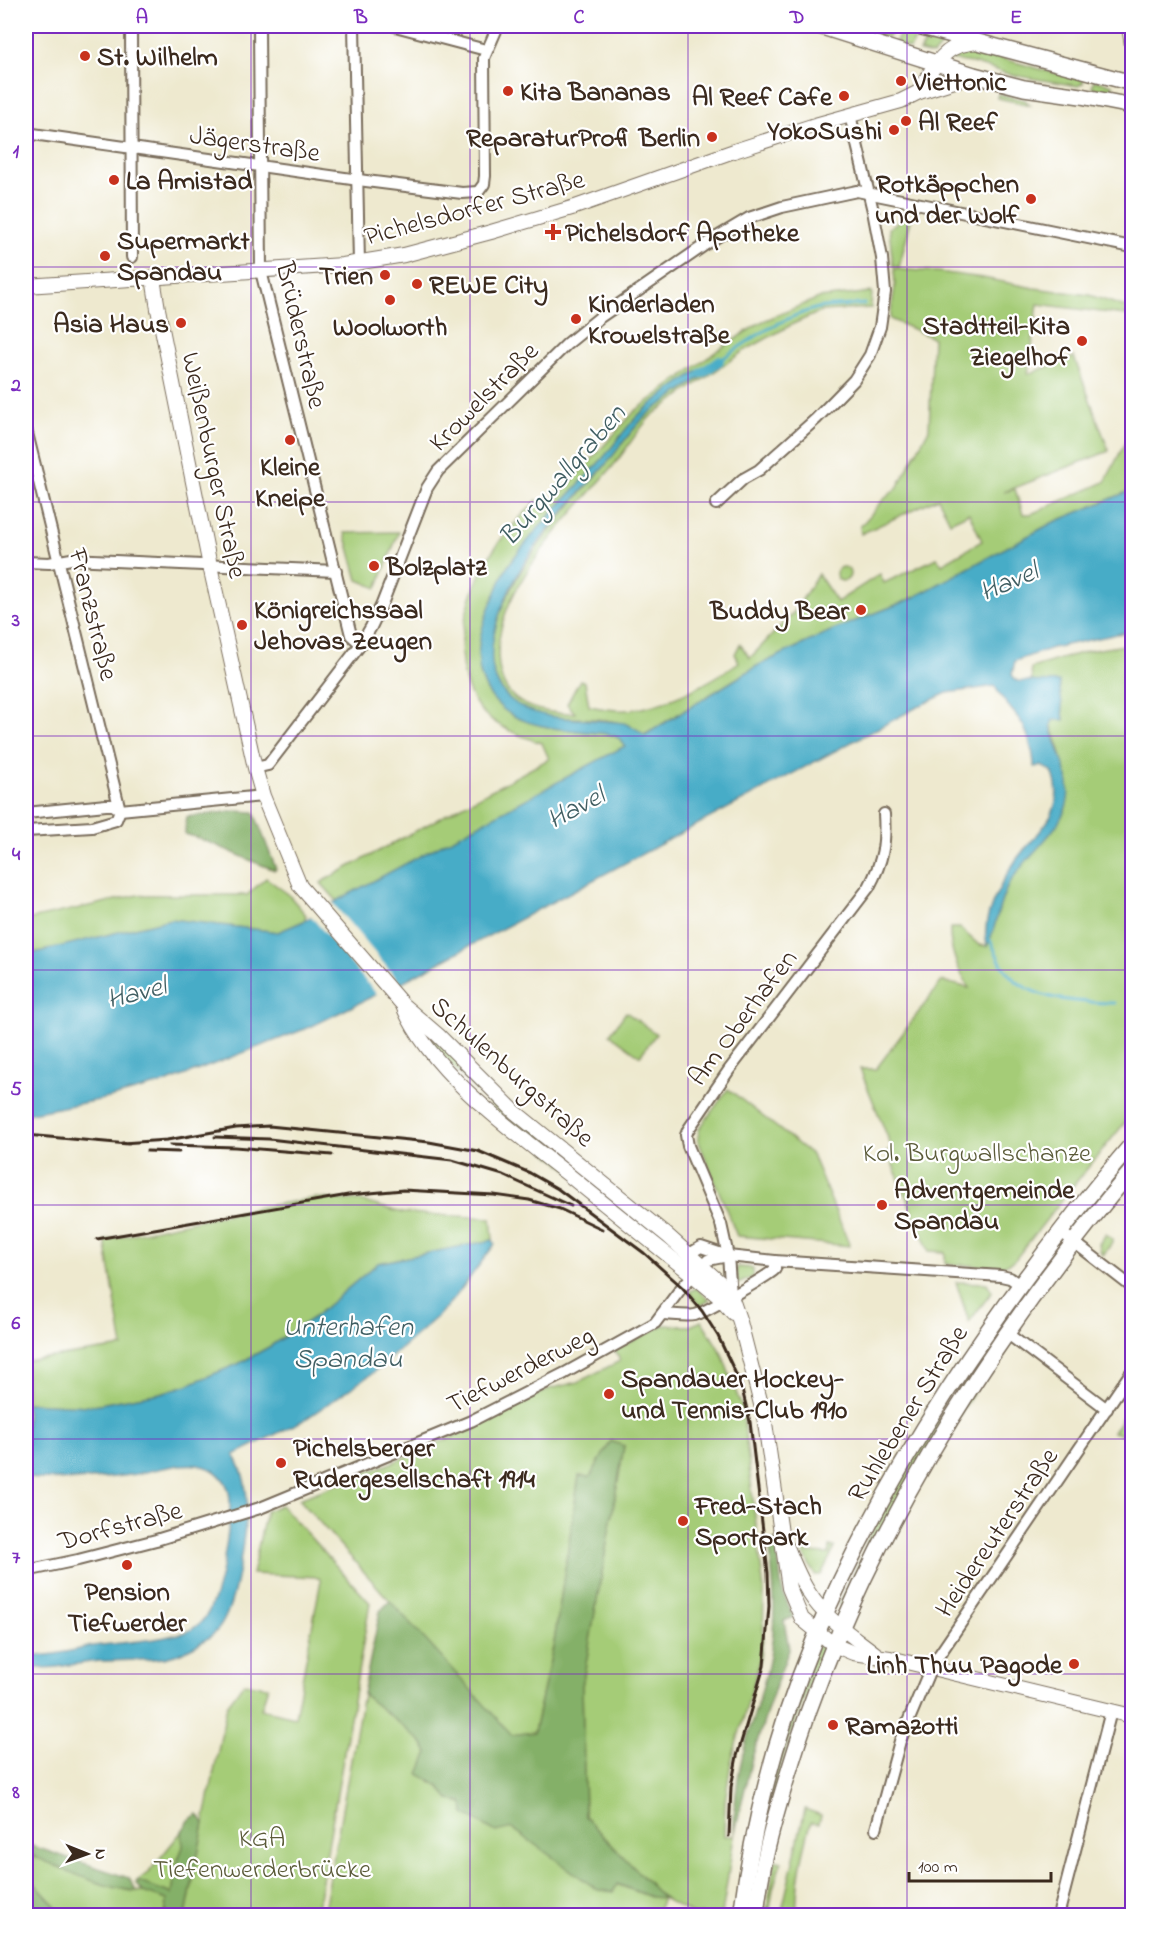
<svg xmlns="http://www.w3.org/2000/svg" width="1158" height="1941" font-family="'Indie Flower',sans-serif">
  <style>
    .green { fill: #a5cc77; stroke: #707b4a; stroke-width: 1.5 }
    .forest { fill: #84b068; stroke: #606d43; stroke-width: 1.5 }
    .water { fill: #47acc7; stroke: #416b72; stroke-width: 1.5 }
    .pier { fill: #eee9cf }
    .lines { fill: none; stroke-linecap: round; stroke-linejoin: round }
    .stream { stroke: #47acc7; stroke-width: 3 }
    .canal { stroke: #47acc7; stroke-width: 10 }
    .minor-casing { stroke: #7a6d5c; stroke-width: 14 }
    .tertiary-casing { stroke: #7a6d5c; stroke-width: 16 }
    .secondary-casing { stroke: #7a6d5c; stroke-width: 18 }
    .minor { stroke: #fff; stroke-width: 10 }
    .tertiary { stroke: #fff; stroke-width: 14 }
    .secondary { stroke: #fff; stroke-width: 15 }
    .rail { stroke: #3b2a1e; stroke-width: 3 }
    .grid { fill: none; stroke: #7b2cbf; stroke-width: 1.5; stroke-opacity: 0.55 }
    .poi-dot { fill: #c8321e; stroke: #fff; stroke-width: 2 }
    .labels { text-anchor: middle; stroke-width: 4.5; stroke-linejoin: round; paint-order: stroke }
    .poi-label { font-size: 27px; font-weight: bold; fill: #3b2a1e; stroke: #fff; text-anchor: start }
    .street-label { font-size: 27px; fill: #3b2a1e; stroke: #fff }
    .park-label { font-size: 27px; fill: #5b5b39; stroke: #fff }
    .water-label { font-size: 28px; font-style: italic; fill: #405e62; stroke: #fff }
    .neatline { fill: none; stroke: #7b2cbf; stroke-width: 2 }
    .grid-label { font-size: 20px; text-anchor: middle; font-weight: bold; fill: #7b2cbf }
  </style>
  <rect width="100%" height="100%" fill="#fff"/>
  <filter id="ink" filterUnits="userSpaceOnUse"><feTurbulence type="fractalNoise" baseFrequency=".0167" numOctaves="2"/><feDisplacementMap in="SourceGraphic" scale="12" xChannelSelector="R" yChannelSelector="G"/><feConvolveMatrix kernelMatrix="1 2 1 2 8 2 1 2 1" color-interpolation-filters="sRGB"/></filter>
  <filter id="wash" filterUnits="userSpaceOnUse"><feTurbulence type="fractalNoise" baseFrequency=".008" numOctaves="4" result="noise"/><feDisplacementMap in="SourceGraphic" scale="24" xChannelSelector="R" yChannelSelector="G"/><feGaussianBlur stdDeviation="1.35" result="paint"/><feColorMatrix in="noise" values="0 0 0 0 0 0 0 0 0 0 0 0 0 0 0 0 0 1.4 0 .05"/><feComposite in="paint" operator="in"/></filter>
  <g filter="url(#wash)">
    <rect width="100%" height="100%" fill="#eee9cf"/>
    <g class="green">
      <path d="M 836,26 L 897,26 L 888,37 Z"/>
      <path d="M 904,27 L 919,31 L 910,49 L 895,43 Z"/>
      <path d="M 929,34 L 946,40 L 933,55 L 920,52 Z"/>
      <path d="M 970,51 L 979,52 L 1054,73 L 1067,73 L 1083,77 L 1083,83 L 1078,86 L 1012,75 L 972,63 L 951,60 L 962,53 Z"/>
      <path d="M 1094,80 L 1113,85 L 1111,91 L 1092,88 Z"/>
      <path d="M 998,94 L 1025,100 L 1030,105 L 997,98 Z"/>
      <path d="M 903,218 L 911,220 L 899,267 L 893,266 L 889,228 Z"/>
      <path d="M 894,269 L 938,272 L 983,278 L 1034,288 L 1089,295 L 1132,309 L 1132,316 L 1038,304 L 1028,374 L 1074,357 L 1109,451 L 1004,492 L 1015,489 L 1023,514 L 1031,514 L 1105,482 L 1127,439 L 1132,388 L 1132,490 L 1052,523 L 911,599 L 833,630 L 757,666 L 644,735 C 607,704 547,733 511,700 C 444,638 564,513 604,467 C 618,450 631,430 648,414 C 667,396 698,382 719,365 L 708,364 C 687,379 665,392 645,409 C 628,423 618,441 604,457 C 573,492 538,525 510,563 C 504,571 500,582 496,592 C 478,630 465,677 503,709 C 529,731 580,730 613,735 L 620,739 L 625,746 L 337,901 L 321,883 L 325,880 L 549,759 L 542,743 C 519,736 490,725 476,704 C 445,657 469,582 500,541 C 511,526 525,513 537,500 L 544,512 L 635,411 L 718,350 L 761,322 L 819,298 L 872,292 L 871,308 L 822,311 L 793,324 L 744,351 L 651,416 C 636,432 627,449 613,466 C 569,520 478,602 502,679 C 512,709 548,714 575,713 L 567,704 L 580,680 L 585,682 L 589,706 C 602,708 614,711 627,710 C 663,708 710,683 739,662 L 735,654 L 740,644 L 750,658 L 795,611 L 818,574 L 837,602 L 880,574 L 884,583 L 937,558 L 942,564 L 982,541 L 969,513 L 950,522 L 938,498 L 861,534 L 860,527 L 883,500 L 897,488 L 929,429 L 933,338 L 890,319 L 895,286 Z"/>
      <path d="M 399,532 L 377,588 L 358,580 L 345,533 Z"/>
      <circle cx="843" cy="574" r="7"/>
      <path d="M 1132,644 L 1132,1114 L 1073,1186 L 1014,1261 L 1001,1267 L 945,1264 L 945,1252 L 929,1251 L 887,1151 L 892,1148 L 860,1069 L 876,1069 L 942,981 L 969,988 C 958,969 949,950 950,928 L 960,928 L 979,945 L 987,946 C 997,927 997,904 1008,885 C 1024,858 1046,834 1065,809 L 1061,753 L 1051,724 L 1053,720 L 1064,719 L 1059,683 L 1032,682 L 1031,668 L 1087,651 Z"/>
      <path d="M 266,878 L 288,894 L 306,915 L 304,921 L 278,932 L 171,919 L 26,955 L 26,920 L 138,895 L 247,895 Z"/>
      <path d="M 626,1012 L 656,1034 L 640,1056 L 610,1034 Z"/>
      <path d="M 417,1024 L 660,1235 L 656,1239 C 575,1174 479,1108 417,1024 Z"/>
      <path d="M 728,1089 L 812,1155 L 850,1246 L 737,1236 L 698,1140 L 699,1129 Z"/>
      <path d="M 1132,1152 L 1132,1164 L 1072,1235 L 1071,1228 Z"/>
      <path d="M 316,1198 L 360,1201 L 403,1213 L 491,1218 L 493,1240 L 378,1263 L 313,1318 L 269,1347 L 238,1364 L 187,1385 L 161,1393 L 88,1406 L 26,1403 L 26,1361 L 123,1347 L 105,1240 L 260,1207 Z"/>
      <path d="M 1106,1234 L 1112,1239 L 1112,1243 L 1103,1255 L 1101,1253 L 1099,1244 Z"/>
      <path d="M 738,1267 L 753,1268 L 753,1277 L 738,1284 L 736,1269 Z"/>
      <path d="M 1035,1273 L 1042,1278 L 843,1610 L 839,1604 L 864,1552 L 867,1540 L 920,1445 Z"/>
      <path d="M 956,1282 L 987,1283 L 992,1292 L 969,1322 Z"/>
      <path d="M 696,1288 L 710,1300 L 700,1306 L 689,1292 Z"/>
      <path d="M 702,1321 L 722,1354 L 742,1408 L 764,1591 L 763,1639 L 758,1667 L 731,1762 L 725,1801 L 724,1836 L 734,1836 L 722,1915 L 694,1915 L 663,1898 L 656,1915 L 323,1915 L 363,1694 L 422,1742 L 428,1752 L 430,1782 L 440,1787 L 449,1800 C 491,1805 562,1864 598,1890 L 616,1884 L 651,1897 L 662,1897 L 585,1817 L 582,1686 L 624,1446 L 590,1477 L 579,1476 L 554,1643 L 534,1732 L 512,1735 L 463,1683 L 299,1499 L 396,1461 L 473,1428 L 549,1389 L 578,1382 L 620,1361 L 615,1350 L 664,1325 L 690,1326 Z"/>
      <path d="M 1132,1402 L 1132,1438 L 1113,1432 Z"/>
      <path d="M 281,1505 L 370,1603 L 316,1915 L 186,1916 L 227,1705 L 244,1683 L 268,1687 L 261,1709 L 295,1717 L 321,1580 L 319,1577 L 252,1574 L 266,1511 Z"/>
      <path d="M 798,1538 L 807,1545 L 807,1553 L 829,1554 L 830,1547 L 835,1547 L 821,1575 L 815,1575 L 803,1553 Z"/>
      <path d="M 817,1645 L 822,1648 L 821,1653 L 789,1738 L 776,1784 L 771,1816 L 748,1893 L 770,1785 Z"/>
      <path d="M 805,1809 L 821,1815 L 819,1823 L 811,1822 C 803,1853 795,1884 797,1915 L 781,1915 Z"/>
      <path d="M 182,1831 L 183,1847 L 177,1862 L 172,1894 L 137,1881 L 149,1872 Z"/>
      <path d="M 26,1853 L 94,1880 L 126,1890 L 146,1892 L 167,1900 L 165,1915 L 56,1915 L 59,1910 L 26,1874 Z"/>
      <path d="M 775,1860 L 781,1862 L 773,1889 L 769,1915 L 766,1915 Z"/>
    </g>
    <g class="forest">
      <path d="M 235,811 L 254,812 L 276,869 L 275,870 C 245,860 217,843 185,834 L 186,817 Z"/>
      <path d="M 611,1441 L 624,1446 L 582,1686 L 585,1817 L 663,1898 L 651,1897 L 617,1884 L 613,1892 L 598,1890 L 512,1828 L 496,1832 L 465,1814 L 462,1802 L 449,1800 L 440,1787 L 419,1774 L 428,1752 L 422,1742 L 363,1694 L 380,1611 L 390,1601 L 512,1735 L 534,1732 L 554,1643 L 579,1476 L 590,1477 Z"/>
      <path d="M 776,1540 L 782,1590 L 793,1617 L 784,1621 L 789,1649 L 774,1690 L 752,1758 L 734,1836 C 734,1808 736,1781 743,1754 C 750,1723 763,1693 769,1661 C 777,1621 774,1582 769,1542 Z"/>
      <path d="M 198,1814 L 204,1823 L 186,1915 L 166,1915 L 167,1900 L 143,1892 L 136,1883 L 137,1881 L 172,1894 L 177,1862 L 183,1847 L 182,1831 L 190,1819 Z"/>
      <path d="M 26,1844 L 129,1878 L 136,1891 C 99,1888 60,1867 26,1853 Z"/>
      <path d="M 26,1874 L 59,1910 L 56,1915 L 33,1915 L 26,1910 Z"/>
    </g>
    <g class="water">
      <path d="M 708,364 L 720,365 C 703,376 687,387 671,398 C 663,404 655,408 648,414 C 630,430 617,452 601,470 C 574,500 545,530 523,565 C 502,600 472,666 510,699 C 539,724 589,717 624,723 L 635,728 L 645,735 L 757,666 L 833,630 L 911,599 L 1052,523 L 1132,490 L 1132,631 L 1052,648 L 1015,661 L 1012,675 L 1017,681 L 1059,682 L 1064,720 L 1053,720 L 1051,725 C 1056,749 1072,774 1068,800 C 1063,830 1022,859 1008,886 C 997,905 997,928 987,946 C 986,940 985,934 986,928 C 987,908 1005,876 1016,860 C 1037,831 1069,813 1052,771 L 1041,766 L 1034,767 C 1034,754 1029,737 1023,725 C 1015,711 1002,702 995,686 L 947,693 L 923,704 L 404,981 L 310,1027 L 165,1083 L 109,1098 L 26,1114 L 26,955 L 171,919 L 278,932 L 304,921 L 338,900 L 625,746 L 620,739 L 613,735 C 580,730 529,731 503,709 C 465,677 478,630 496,592 C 500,582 504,571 510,563 C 538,525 573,492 604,457 C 617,442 627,425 642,412 C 662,394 686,379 708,364 Z"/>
      <path d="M 493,1240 L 495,1244 L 456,1296 L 438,1316 L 373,1373 L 304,1420 L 234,1455 C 244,1469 248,1494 247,1512 C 243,1541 237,1605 219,1628 C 211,1639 182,1654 168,1657 C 152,1661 121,1660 103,1661 C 76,1662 54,1671 26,1667 L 26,1655 C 48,1658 71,1650 93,1646 C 120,1642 148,1642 174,1635 C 182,1634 190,1632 195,1627 C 204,1621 210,1611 213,1601 C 221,1582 235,1508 228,1489 C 225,1479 216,1470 206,1467 C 186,1459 152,1472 130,1475 C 95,1480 61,1481 26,1478 L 26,1403 L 88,1406 L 161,1393 L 187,1385 L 238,1364 L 269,1347 L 313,1318 L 378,1263 Z"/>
    </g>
    <path class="pier" d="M 331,901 L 402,985 L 379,997 L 309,914 Z"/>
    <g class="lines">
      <g class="stream">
        <path d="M 719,361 C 749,340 782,317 818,308 C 832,305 849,306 864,304"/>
        <path d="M 990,940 C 994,948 998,957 1002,965 C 1024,1002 1078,1002 1115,1003"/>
      </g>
      <path class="canal" d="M 702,373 L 719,361"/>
    </g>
  </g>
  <g filter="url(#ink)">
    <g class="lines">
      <g class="minor-casing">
        <g id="minor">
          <path d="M 131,26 L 132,257"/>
          <path d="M 259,26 L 261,271 L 351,635 L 361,644"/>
          <path d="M 354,26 L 359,263"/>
          <path d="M 395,26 L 486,50"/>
          <path d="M 26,133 L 366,181 L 462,193 L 478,192 L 484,184 L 485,176 L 484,58 L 498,26"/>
          <path d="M 26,429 L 120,810"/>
          <path d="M 716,504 L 743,479 L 759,470 L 816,419 L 854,380 L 870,355 L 880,327 L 885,292 L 882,258 L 873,211 L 850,115"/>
          <path d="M 26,562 L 49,563 L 71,559 L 336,571"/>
          <path d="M 255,768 L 268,765 L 361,644 L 371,627 L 382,604 L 427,488 L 438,471 L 567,344 L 599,318 L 712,240 L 749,218 L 782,207 L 857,191 L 1132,247"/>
          <path d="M 26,813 L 106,805 L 113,805 L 120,810 L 263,796"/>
          <path d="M 26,831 L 92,827 L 116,820 L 120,810"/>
          <path d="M 1061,1232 L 1132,1287"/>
          <path d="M 690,1260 L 689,1254 L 701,1247 L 728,1256 L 775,1261 L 1001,1276 L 1010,1278 L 1020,1285"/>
          <path d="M 731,1295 L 728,1256 L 721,1224 L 688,1146 L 686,1135 L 688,1130 L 729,1070 L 869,887 C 883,861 886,843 884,814"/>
          <path d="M 662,1314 C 672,1314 685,1317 695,1315 C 704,1313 770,1275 775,1269 L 775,1261"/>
          <path d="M 1008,1334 L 1107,1409"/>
          <path d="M 26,1571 L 78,1560 L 156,1540 L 260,1508 L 471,1421 L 565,1373 L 655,1323 L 682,1287 L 708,1260 L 728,1256"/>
          <path d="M 876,1829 L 900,1741 L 931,1667 L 1132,1371"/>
          <path d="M 1058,1916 L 1111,1711"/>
        </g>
      </g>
      <g class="tertiary-casing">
        <g id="tertiary">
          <path d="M 1129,26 L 1132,46"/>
          <path d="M 919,92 C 928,76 940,52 958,46 C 964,44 971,43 977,42"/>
          <path d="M 1129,106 L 1132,86"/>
          <path d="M 153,278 L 158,309 L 210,566 L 255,768 L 263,796 L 300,886 L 403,1005 L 438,1035 L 515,1112 L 668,1236 L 726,1288 L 731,1296 L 740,1322 L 764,1416 L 789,1588 L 802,1619 L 834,1645 L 853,1653 L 890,1658 L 1132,1716"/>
          <path d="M 26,286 L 343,265 L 404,255 L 491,232 L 575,207 L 734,151 L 815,125 L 901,101 L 919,92 L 974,75"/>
          <path d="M 404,1008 C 432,1073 510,1129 565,1172 C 608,1207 650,1241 693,1275 L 717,1295 L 733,1313"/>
          <path d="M 787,1547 C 793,1562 800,1579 809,1593 C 825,1619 853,1636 877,1655"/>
        </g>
      </g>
      <g class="secondary-casing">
        <g id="secondary">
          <path d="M 819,26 L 974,75 L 1024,88 L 1081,96 L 1132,106"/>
          <path d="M 918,26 L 1132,83"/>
          <path d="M 741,1916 C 765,1719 842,1555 948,1390 C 1004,1304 1065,1222 1132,1144"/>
          <path d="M 756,1916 C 760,1868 774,1820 788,1774 C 853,1555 986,1343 1132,1170"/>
        </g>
      </g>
      <use href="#minor" class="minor"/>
      <use href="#tertiary" class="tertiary"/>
      <use href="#secondary" class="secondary"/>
      <g class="rail">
        <path d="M 26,1135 L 128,1144"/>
        <path d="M 215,1137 L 269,1139 L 452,1160 L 503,1175 L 571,1206"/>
        <path d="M 122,1143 L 167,1140 L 236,1128 L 269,1126 L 429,1142 L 478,1151 L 530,1173 L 558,1189 L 644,1253 L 682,1287 L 702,1311 L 718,1336 L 741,1385 L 750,1422 L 768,1573 L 769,1606 L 764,1666 L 737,1756 L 731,1787 L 729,1836"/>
        <path d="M 170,1145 L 235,1147 L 332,1155"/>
        <path d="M 147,1151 L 179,1152"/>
        <path d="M 97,1239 L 348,1195 L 403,1190 L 494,1195 L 529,1200 L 560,1209 L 602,1229"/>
      </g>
    </g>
  </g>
  <path class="grid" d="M 251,26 L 251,1916M 470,26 L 470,1916M 688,26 L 688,1916M 907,26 L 907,1916M 26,267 L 1132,267M 26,502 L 1132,502M 26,736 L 1132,736M 26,970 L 1132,970M 26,1205 L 1132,1205M 26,1439 L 1132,1439M 26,1674 L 1132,1674"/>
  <g class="poi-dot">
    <circle cx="85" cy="56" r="6"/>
    <circle cx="901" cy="81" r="6"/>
    <circle cx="508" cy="91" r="6"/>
    <circle cx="844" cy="96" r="6"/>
    <circle cx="906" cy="121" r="6"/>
    <circle cx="894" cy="130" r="6"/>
    <circle cx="712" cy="137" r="6"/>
    <circle cx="114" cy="180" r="6"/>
    <circle cx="1031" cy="199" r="6"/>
    <path d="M550 223h6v6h6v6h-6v6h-6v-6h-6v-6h6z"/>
    <circle cx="105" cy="256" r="6"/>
    <circle cx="385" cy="275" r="6"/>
    <circle cx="417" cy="284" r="6"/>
    <circle cx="390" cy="300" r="6"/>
    <circle cx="576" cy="319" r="6"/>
    <circle cx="181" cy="323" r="6"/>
    <circle cx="1082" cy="341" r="6"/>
    <circle cx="290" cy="440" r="6"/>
    <circle cx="374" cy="566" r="6"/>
    <circle cx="861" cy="610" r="6"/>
    <circle cx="242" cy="625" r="6"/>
    <circle cx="882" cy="1205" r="6"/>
    <circle cx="609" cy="1394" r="6"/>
    <circle cx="281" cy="1463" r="6"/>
    <circle cx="683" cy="1521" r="6"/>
    <circle cx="127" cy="1565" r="6"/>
    <circle cx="1074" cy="1664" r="6"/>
    <circle cx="833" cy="1725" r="6"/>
  </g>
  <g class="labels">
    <g class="poi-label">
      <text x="97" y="65">St. Wilhelm</text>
      <text x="913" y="90">Viettonic</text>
      <text x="520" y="100">Kita Bananas</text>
      <text x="832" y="105" text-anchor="end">Al Reef Cafe</text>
      <text x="918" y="130">Al Reef</text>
      <text x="882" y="139" text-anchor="end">YokoSushi</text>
      <text x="700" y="146" text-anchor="end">ReparaturProfi Berlin</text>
      <text x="126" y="189">La Amistad</text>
      <text x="1019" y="192" text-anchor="end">Rotkäppchen<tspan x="1019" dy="31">und der Wolf</tspan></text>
      <text x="565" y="241">Pichelsdorf Apotheke</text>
      <text x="117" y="249">Supermarkt<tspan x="117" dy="31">Spandau</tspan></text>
      <text x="373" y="284" text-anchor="end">Trien</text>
      <text x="429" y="293">REWE City</text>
      <text x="588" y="312">Kinderladen<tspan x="588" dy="31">Krowelstraße</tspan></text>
      <text x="169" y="332" text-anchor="end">Asia Haus</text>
      <text x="1070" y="334" text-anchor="end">Stadtteil-Kita<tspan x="1070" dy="31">Ziegelhof</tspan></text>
      <text x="390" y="335" text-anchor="middle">Woolworth</text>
      <text x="290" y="475" text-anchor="middle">Kleine<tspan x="290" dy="31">Kneipe</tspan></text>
      <text x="386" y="575">Bolzplatz</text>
      <text x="254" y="618">Königreichssaal<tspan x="254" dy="31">Jehovas Zeugen</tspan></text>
      <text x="849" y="619" text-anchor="end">Buddy Bear</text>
      <text x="894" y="1198">Adventgemeinde<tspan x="894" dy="31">Spandau</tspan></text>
      <text x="621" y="1387">Spandauer Hockey-<tspan x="621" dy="31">und Tennis-Club 1910</tspan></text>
      <text x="293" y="1456">Pichelsberger<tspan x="293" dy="31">Rudergesellschaft 1914</tspan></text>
      <text x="695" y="1514">Fred-Stach<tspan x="695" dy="31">Sportpark</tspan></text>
      <text x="127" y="1600" text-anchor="middle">Pension<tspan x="127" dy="31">Tiefwerder</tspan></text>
      <text x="1062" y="1673" text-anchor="end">Linh Thuu Pagode</text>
      <text x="845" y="1734">Ramazotti</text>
    </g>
    <g class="street-label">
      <text transform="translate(255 143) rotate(8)" y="9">Jägerstraße</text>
      <text transform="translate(474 207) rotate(-15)" y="9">Pichelsdorfer Straße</text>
      <text transform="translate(302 335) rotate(77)" y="9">Brüderstraße</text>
      <text transform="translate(483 396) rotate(-45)" y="9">Krowelstraße</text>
      <text transform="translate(215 465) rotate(78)" y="9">Weißenburger Straße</text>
      <text transform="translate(94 614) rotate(76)" y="9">Franzstraße</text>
      <text transform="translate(742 1017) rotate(-53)" y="9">Am Oberhafen</text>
      <text transform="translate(513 1071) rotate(42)" y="9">Schulenburgstraße</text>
      <text transform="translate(520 1369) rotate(-27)" y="9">Tiefwerderweg</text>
      <text transform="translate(907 1413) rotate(-58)" y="9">Ruhlebener Straße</text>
      <text transform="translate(120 1525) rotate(-15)" y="9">Dorfstraße</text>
      <text transform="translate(996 1532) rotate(-56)" y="9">Heidereuterstraße</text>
    </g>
    <g class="park-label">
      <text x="977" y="1161">Kol. Burgwallschanze</text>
      <text x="262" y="1846">KGA<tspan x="262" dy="31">Tiefenwerderbrücke</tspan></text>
    </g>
    <g class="water-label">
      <text transform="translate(561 474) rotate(-49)" y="10">Burgwallgraben</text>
      <text transform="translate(1008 580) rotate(-23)" y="10">Havel</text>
      <text transform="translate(575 806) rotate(-28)" y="10">Havel</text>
      <text transform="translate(136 991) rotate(-14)" y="10">Havel</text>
      <text x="348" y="1335">Unterhafen<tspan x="348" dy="32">Spandau</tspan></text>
    </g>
  </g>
  <rect width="1158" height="1941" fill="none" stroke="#fff" stroke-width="66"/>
  <g transform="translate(87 1854) rotate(91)" stroke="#ffffff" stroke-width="4.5" paint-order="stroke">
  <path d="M0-4.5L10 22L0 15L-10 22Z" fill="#3b2a1e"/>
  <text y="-9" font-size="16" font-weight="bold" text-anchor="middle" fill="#3b2a1e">N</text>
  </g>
  <path d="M909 1872v9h142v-9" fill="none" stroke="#3b2a1e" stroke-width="3"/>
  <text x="918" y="1872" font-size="18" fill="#3b2a1e" stroke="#ffffff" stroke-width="4.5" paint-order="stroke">100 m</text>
  <rect x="33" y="33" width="1092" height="1875" class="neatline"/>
  <g class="grid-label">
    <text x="142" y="23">A</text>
    <text x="361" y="23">B</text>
    <text x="579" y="23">C</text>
    <text x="797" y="23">D</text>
    <text x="1016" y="23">E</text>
    <text x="16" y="157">1</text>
    <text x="16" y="391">2</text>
    <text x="16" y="626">3</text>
    <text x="16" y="860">4</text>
    <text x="16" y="1095">5</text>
    <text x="16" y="1329">6</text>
    <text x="16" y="1563">7</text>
    <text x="16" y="1798">8</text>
  </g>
</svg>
